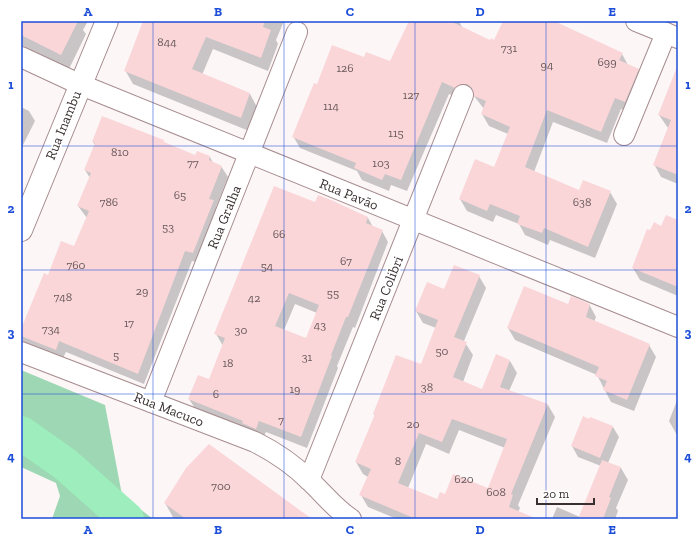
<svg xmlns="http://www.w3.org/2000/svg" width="699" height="540" font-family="'Zilla Slab',serif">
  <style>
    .green { fill: #9dd7b3 }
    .shadow { fill: #0003; fill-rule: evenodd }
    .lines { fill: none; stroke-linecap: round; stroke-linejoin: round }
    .river { stroke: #9dedbd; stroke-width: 34 }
    .building { fill: #fad6d9; fill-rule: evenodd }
    .street-casing { stroke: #a78d8f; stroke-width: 22 }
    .secondary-casing { stroke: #a78d8f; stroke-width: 24 }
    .street { stroke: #fff; stroke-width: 20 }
    .secondary { stroke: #fff; stroke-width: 22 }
    .grid { fill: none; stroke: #1d4ed8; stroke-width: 1; stroke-opacity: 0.55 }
    .labels { text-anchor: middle; stroke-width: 3.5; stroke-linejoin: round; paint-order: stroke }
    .number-label { font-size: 12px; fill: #69595a }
    .street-label { font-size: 14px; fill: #392f30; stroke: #fff }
    .neatline { fill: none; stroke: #1d4ed8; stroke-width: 1.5 }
    .grid-label { font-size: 13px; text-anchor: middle; font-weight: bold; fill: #1d4ed8 }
  </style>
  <rect width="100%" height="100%" fill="#fcf6f7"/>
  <path class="green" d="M 21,370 L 105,405 L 122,495 L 153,519 L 52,519 L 60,496 L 56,483 L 21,467 Z"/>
  <g class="shadow">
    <path d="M 21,21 L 88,21 L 83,30 L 86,34 L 69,69 L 21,45 Z"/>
    <path d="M 144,21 L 284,21 L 276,40 L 278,44 L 268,71 L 213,49 L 202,75 L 250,94 L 257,107 L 249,131 L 133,84 L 125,70 Z"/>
    <path d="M 415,21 L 459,21 L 462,27 L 490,42 L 495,42 L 504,21 L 551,21 L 622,54 L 628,65 L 638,69 L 645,81 L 632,113 L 621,109 L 607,143 L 553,122 L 534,172 L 580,192 L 610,192 L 617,204 L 595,258 L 550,240 L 548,245 L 525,235 L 519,224 L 496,215 L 493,222 L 467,211 L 460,199 L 495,168 L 508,134 L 489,126 L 482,114 L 484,109 L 474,96 L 468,95 L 462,99 L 449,94 L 407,191 L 391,185 L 389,191 L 362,180 L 357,171 L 300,148 L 293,136 L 318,85 L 364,58 L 391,62 Z"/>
    <path d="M 678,93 L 678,184 L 661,177 L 654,164 L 668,128 L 659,115 Z"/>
    <path d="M 21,107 L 29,111 L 35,121 L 21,149 Z"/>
    <path d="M 93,142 L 165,143 L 195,156 L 210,157 L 213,163 L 221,166 L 228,177 L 216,207 L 219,212 L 199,263 L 192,261 L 144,384 L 66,352 L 62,360 L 26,346 L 21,337 L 21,332 L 48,276 L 75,247 L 87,218 L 78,206 L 90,178 L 85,170 L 95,145 Z"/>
    <path d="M 331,201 L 368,218 L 373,227 L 382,231 L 388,242 L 355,328 L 353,327 L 337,366 L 338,368 L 307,448 L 266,432 L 263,439 L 196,410 L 189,399 L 210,380 L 223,346 L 216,334 L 316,203 ZM 295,304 L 317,313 L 306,339 L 284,330 Z"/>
    <path d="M 678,221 L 678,296 L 640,280 L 633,268 L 651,232 Z"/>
    <path d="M 479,276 L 486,288 L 464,341 L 473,355 L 463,382 L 483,390 L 510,361 L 517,373 L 509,391 L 548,405 L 555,417 L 518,505 L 520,508 L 518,512 L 536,519 L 397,519 L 368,507 L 361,495 L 368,477 L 363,474 L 356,462 L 375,416 L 374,414 L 421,366 L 436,328 L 423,323 L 416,311 L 445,290 ZM 459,430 L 505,448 L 489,489 L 445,495 L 438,501 L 408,488 L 426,444 L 449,454 Z"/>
    <path d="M 589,304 L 596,317 L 594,322 L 649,345 L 656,357 L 634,411 L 611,402 L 597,375 L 515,340 L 508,328 L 569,305 Z"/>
    <path d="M 678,398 L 678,437 L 669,421 Z"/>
    <path d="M 613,427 L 619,437 L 608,463 L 621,468 L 628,480 L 616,508 L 618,511 L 615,519 L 552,519 L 557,507 L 580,517 L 601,466 L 578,457 L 572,446 Z"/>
    <path d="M 165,503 L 311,519 L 174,519 Z"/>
  </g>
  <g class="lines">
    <path class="river" d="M 21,433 L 65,464 L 127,519"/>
  </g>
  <g class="building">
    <path d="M 21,21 L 78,21 L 61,55 L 21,35 Z"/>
    <path d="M 143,21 L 265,21 L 263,27 L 271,30 L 261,58 L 206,37 L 192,69 L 250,93 L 241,118 L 124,71 Z"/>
    <path d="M 409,21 L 450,21 L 490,40 L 491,38 L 494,40 L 503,21 L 554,21 L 623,53 L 619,60 L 639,69 L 625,102 L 615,98 L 601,132 L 547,110 L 525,167 L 579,190 L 583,180 L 611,191 L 588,247 L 544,228 L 542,233 L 517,224 L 520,216 L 490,204 L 487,211 L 459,199 L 475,159 L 494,167 L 510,127 L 481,114 L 486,101 L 474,96 L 472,88 L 467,84 L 461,84 L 455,88 L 442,82 L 401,180 L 385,174 L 382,180 L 354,168 L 356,163 L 292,137 L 314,83 L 317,84 L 332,45 L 364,57 L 366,52 L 390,61 Z"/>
    <path d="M 677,67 L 678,67 L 678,175 L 653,165 L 671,120 L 658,115 Z"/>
    <path d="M 102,116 L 164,140 L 164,142 L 195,155 L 197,151 L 210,156 L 209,160 L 222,166 L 209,199 L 214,200 L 193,253 L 185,251 L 138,374 L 59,341 L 56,350 L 21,336 L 21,329 L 44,273 L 48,275 L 61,241 L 74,246 L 89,211 L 77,206 L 91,173 L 84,170 L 95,143 L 92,142 Z"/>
    <path d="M 274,186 L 315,202 L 318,195 L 331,200 L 368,217 L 366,223 L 383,230 L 348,317 L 346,317 L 331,355 L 332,356 L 301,437 L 259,421 L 256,429 L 242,423 L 243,421 L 188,399 L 198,375 L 209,379 L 225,338 L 214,334 ZM 289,293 L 319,305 L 306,338 L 275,326 Z"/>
    <path d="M 666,215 L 678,220 L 678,287 L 632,268 L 647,229 L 650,230 L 654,222 L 661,226 Z"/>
    <path d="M 454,265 L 480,275 L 454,337 L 467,342 L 453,377 L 482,389 L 496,354 L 510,360 L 500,387 L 548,404 L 511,494 L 513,495 L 509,507 L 537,519 L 416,519 L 359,495 L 371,469 L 355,462 L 375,414 L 373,414 L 396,355 L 421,364 L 438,320 L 415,311 L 427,282 L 444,289 ZM 452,419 L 507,439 L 488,488 L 453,474 L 445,494 L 440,492 L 437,499 L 398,483 L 419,433 L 442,442 Z"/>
    <path d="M 524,286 L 568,304 L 571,296 L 590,304 L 586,317 L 650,344 L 627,400 L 603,390 L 607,381 L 595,376 L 599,367 L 507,328 Z"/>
    <path d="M 583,416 L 589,419 L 590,417 L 613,426 L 600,458 L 571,446 Z"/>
    <path d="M 209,444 L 312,519 L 186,519 L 164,503 L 186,468 Z"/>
    <path d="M 602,460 L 621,467 L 609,497 L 611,498 L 603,519 L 578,519 Z"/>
  </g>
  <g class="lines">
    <g class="street-casing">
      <g id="street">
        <path d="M 636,21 L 678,38"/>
        <path d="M 21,57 L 79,84 L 678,327"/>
        <path d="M 624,135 L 666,33"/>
        <path d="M 21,352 L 255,442 C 275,452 294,465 310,481 C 324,494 335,509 351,519"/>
        <path d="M 151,402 L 297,32"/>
        <path d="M 309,480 L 463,95"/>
      </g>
    </g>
    <g class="secondary-casing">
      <path id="secondary" d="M 21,230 L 107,21"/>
    </g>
    <use href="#street" class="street"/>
    <use href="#secondary" class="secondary"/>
  </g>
  <path class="grid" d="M 153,21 L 153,519M 284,21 L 284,519M 415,21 L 415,519M 546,21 L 546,519M 21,146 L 678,146M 21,270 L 678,270M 21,394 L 678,394"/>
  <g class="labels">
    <g class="number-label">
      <text x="167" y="46">844</text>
      <text x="509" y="52">731</text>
      <text x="607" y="66">699</text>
      <text x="547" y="69">94</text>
      <text x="345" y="72">126</text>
      <text x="411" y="99">127</text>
      <text x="331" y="110">114</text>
      <text x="396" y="137">115</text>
      <text x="120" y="156">810</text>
      <text x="193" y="167">77</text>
      <text x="381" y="167">103</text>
      <text x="180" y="199">65</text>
      <text x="109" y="206">786</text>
      <text x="582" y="206">638</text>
      <text x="168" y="231">53</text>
      <text x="279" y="238">66</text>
      <text x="346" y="265">67</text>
      <text x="76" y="269">760</text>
      <text x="267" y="270">54</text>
      <text x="142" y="295">29</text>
      <text x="333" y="297">55</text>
      <text x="63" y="301">748</text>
      <text x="254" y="302">42</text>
      <text x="129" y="327">17</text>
      <text x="320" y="329">43</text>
      <text x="51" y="333">734</text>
      <text x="241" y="334">30</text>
      <text x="442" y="355">50</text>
      <text x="116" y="359">5</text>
      <text x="307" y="361">31</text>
      <text x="228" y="367">18</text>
      <text x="427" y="391">38</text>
      <text x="295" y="393">19</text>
      <text x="216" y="398">6</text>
      <text x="281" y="424">7</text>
      <text x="413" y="428">20</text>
      <text x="398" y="465">8</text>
      <text x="464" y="483">620</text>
      <text x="221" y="490">700</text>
      <text x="496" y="496">608</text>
    </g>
    <g class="street-label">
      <text transform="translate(63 125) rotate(-68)" y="5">Rua Inambu</text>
      <text transform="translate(349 194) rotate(22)" y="5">Rua Pavão</text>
      <text transform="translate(224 217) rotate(-68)" y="5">Rua Gralha</text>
      <text transform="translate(386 288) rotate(-68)" y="5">Rua Colibri</text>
      <text transform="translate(169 409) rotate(21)" y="5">Rua Macuco</text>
    </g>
  </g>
  <rect width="699" height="540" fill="none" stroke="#ffffff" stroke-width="44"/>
  <path d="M537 498v6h57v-6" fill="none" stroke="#392f30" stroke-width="2"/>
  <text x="543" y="498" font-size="12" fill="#392f30" stroke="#ffffff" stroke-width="3" paint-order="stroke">20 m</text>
  <rect x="22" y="22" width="655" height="496" class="neatline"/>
  <g class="grid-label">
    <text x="88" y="16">A</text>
    <text x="218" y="16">B</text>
    <text x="350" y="16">C</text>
    <text x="480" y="16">D</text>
    <text x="612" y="16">E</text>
    <text x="11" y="89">1</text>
    <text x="688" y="89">1</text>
    <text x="11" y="213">2</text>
    <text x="688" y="213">2</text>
    <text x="11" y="337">3</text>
    <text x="688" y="337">3</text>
    <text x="11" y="461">4</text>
    <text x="688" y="461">4</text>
    <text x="88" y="534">A</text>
    <text x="218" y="534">B</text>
    <text x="350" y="534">C</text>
    <text x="480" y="534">D</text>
    <text x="612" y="534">E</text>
  </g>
</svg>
